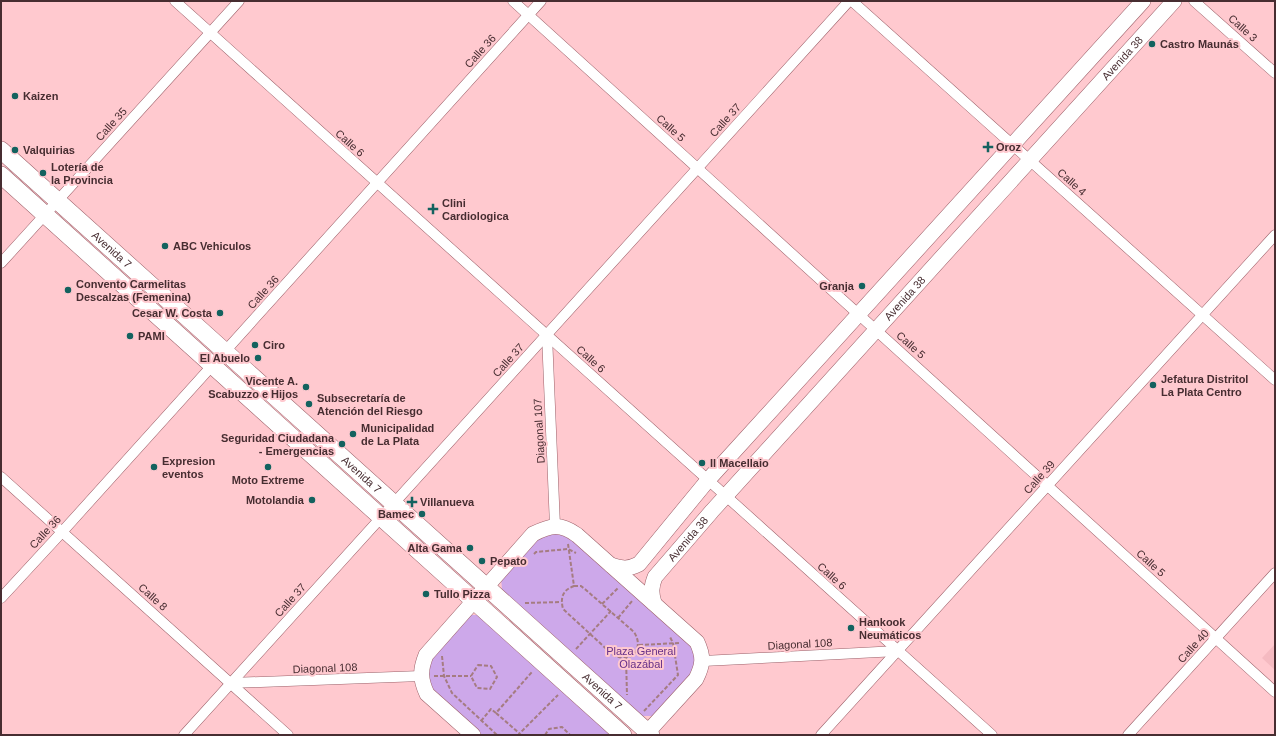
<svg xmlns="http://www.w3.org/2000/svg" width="1276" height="736" font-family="Arial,sans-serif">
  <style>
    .built { fill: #f5bac1 }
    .green { fill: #cda8ea }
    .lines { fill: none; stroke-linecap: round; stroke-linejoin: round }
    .street-casing { stroke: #9c6069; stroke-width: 11 }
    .secondary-casing { stroke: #9c6069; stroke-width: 16 }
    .primary-casing { stroke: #9c6069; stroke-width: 18 }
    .path { stroke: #a57c81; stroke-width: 2; stroke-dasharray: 4 2; stroke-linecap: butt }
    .street { stroke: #fff; stroke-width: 10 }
    .secondary { stroke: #fff; stroke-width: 15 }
    .primary { stroke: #fff; stroke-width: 17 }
    .poi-dot { fill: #13625f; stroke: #ffc9cf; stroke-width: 1.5 }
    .labels { text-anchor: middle; stroke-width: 4; stroke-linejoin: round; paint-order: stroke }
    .street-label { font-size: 11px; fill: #472d31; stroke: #ffc9cf }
    .poi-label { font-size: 11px; font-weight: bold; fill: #472d31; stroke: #ffc9cf; text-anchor: start }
    .park-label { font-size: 11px; fill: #673088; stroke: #ffc9cf }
  </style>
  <rect width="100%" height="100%" fill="#ffc9cf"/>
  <path class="built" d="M 1275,644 L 1275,670 L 1262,658 Z"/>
  <g class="green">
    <path d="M 568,532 L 692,643 L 698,657 L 695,670 L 655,716 L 639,716 L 502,591 L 501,576 L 538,534 Z"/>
    <path d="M 465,615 L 481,615 L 614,735 L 482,735 L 432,690 L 426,674 L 429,654 Z"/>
  </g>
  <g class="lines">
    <g class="street-casing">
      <g id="street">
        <path d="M 175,1 L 992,735"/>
        <path d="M 513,1 L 1275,692"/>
        <path d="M 852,1 L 1275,380"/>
        <path d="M 1194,1 L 1275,73"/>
        <path d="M 1,263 L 239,1"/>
        <path d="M 547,335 L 555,526"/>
        <path d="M 1,477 L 288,735"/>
        <path d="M 1,598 L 62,532 L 541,1"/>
        <path d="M 703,661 L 898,651"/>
        <path d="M 231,683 L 421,676"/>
        <path d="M 184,735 L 849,1"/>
        <path d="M 821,735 L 1275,235"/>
        <path d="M 1128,735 L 1275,573"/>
      </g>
    </g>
    <g class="secondary-casing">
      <g id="secondary">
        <path d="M 611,565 C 622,569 629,569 639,564 L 708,480 L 1143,1"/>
        <path id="s1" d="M 654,603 C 651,593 651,587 655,577 L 712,511 L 1174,1"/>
        <path d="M 473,735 L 427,694 C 420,679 420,670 426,655 L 533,534 C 551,525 560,523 577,535 L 697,642 C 704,657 703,665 696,679 L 645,735"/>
      </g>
    </g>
    <g class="primary-casing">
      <g id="primary">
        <path id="s2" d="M 1,150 L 651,735"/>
        <path d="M 1,175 L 623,735"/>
      </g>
    </g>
    <g class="path">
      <path d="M 568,544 L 574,586"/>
      <path d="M 534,554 L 536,552 L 568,549 L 576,553"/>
      <path d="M 574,586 L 581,586 L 586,590 L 634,632 C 645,649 631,664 613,655 L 563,609 C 560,597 563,590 574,586 Z"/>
      <path d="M 525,603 L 561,602"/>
      <path d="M 602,604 L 618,588"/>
      <path d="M 618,618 L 632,601"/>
      <path d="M 639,645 L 679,643"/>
      <path d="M 576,649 L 611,611"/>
      <path d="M 442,656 L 444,676 L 452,693 L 497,735"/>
      <path d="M 626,658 L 627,695"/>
      <path d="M 478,665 L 491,666 L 497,677 L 490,689 L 477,688 L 471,676 Z"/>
      <path d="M 434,676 L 471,676"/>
      <path d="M 644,711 L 678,675 L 673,643 L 670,637"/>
      <path d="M 496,713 L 519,733"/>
      <path d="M 481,721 L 491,709 L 496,713 L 532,672"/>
      <path d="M 521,735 L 519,734 L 558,695"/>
      <path d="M 545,735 L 549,729 L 562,727 L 570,735"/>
    </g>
    <use href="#street" class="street"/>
    <use href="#secondary" class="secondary"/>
    <use href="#primary" class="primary"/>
  </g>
  <g class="poi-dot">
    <circle cx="1152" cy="44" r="4"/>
    <circle cx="15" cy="96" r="4"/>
    <path d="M986 141h4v4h4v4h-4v4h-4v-4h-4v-4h4z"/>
    <circle cx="15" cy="150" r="4"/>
    <circle cx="43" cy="173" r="4"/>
    <path d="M431 203h4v4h4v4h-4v4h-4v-4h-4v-4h4z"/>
    <circle cx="165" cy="246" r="4"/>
    <circle cx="862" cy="286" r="4"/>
    <circle cx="68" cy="290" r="4"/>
    <circle cx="220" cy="313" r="4"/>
    <circle cx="130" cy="336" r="4"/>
    <circle cx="255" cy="345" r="4"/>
    <circle cx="258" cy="358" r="4"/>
    <circle cx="1153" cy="385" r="4"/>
    <circle cx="306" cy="387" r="4"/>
    <circle cx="309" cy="404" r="4"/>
    <circle cx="353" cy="434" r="4"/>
    <circle cx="342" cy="444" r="4"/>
    <circle cx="702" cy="463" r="4"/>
    <circle cx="154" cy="467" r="4"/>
    <circle cx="268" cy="467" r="4"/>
    <circle cx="312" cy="500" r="4"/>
    <path d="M410 496h4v4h4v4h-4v4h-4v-4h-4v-4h4z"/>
    <circle cx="422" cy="514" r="4"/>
    <circle cx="470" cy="548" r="4"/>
    <circle cx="482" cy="561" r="4"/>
    <circle cx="426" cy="594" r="4"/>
    <circle cx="851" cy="628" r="4"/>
  </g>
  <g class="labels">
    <g class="street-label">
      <text transform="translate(1243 28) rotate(42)" y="4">Calle 3</text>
      <text transform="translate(480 51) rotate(-48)" y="4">Calle 36</text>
      <text dy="4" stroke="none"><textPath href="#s1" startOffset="725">Avenida 38</textPath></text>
      <text transform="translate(725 120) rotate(-48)" y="4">Calle 37</text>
      <text transform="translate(111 124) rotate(-48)" y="4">Calle 35</text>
      <text transform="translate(671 128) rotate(42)" y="4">Calle 5</text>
      <text transform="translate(350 143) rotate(42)" y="4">Calle 6</text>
      <text transform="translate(1072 182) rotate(42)" y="4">Calle 4</text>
      <text dy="4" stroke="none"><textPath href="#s2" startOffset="149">Avenida 7</textPath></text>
      <text transform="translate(263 292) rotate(-48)" y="4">Calle 36</text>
      <text dy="4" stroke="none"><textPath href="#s1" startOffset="401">Avenida 38</textPath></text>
      <text transform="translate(911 345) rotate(42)" y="4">Calle 5</text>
      <text transform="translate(591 359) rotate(42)" y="4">Calle 6</text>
      <text transform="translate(508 360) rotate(-48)" y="4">Calle 37</text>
      <text transform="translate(539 431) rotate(-93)" y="4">Diagonal 107</text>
      <text dy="4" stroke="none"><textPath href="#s2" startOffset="485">Avenida 7</textPath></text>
      <text transform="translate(1039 477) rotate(-48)" y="4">Calle 39</text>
      <text transform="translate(45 532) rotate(-47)" y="4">Calle 36</text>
      <text dy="4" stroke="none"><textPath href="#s1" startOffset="77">Avenida 38</textPath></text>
      <text transform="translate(1151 563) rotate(42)" y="4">Calle 5</text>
      <text transform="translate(832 576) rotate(42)" y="4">Calle 6</text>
      <text transform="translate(153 597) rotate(42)" y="4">Calle 8</text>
      <text transform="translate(290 600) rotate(-48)" y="4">Calle 37</text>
      <text transform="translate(800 644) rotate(-3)" y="4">Diagonal 108</text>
      <text transform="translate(1193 646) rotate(-48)" y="4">Calle 40</text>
      <text transform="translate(325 668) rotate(-2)" y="4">Diagonal 108</text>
      <text dy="4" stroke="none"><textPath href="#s2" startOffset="809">Avenida 7</textPath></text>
    </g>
    <g class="poi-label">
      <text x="1160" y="48">Castro Maunás</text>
      <text x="23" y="100">Kaizen</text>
      <text x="996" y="151">Oroz</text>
      <text x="23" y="154">Valquirias</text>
      <text x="51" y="171">Lotería de<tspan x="51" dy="13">la Provincia</tspan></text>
      <text x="442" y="207">Clini<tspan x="442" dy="13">Cardiologica</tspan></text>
      <text x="173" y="250">ABC Vehiculos</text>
      <text x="76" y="288">Convento Carmelitas<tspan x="76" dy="13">Descalzas (Femenina)</tspan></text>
      <text x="854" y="290" text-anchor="end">Granja</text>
      <text x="212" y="317" text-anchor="end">Cesar W. Costa</text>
      <text x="138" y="340">PAMI</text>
      <text x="263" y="349">Ciro</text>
      <text x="250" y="362" text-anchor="end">El Abuelo</text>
      <text x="1161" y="383">Jefatura Distritol<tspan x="1161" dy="13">La Plata Centro</tspan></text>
      <text x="298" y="385" text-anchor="end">Vicente A.<tspan x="298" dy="13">Scabuzzo e Hijos</tspan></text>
      <text x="317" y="402">Subsecretaría de<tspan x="317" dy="13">Atención del Riesgo</tspan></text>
      <text x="361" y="432">Municipalidad<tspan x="361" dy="13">de La Plata</tspan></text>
      <text x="334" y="442" text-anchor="end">Seguridad Ciudadana<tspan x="334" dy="13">- Emergencias</tspan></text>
      <text x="162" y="465">Expresion<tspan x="162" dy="13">eventos</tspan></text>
      <text x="710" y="467">Il Macellaio</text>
      <text x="268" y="484" text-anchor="middle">Moto Extreme</text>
      <text x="304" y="504" text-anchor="end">Motolandia</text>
      <text x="420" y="506">Villanueva</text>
      <text x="414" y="518" text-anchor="end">Bamec</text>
      <text x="462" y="552" text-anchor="end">Alta Gama</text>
      <text x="490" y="565">Pepato</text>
      <text x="434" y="598">Tullo Pizza</text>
      <text x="859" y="626">Hankook<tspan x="859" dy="13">Neumáticos</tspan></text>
    </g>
    <g class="park-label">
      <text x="641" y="655">Plaza General<tspan x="641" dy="13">Olazábal</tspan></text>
    </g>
  </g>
  <rect width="1276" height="736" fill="none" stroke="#472d31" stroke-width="4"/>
</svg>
